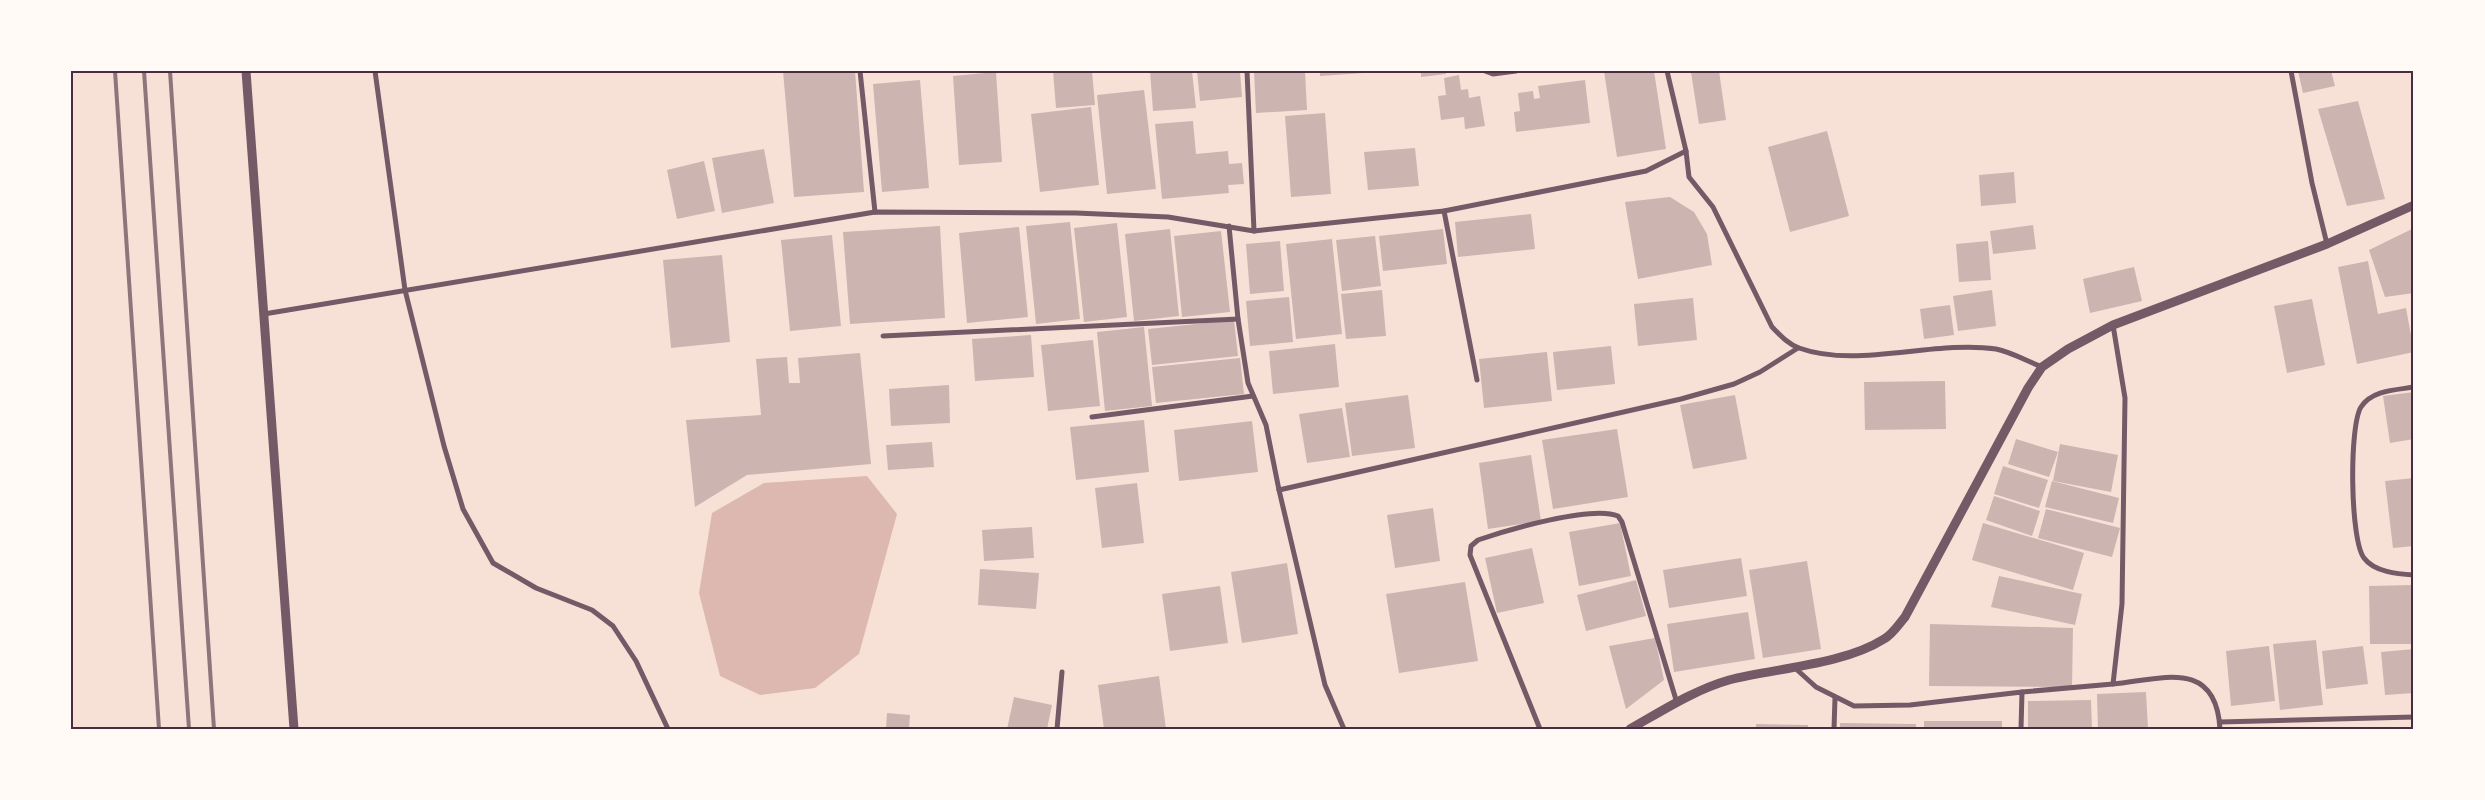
<svg xmlns="http://www.w3.org/2000/svg" width="2485" height="800" font-family="Figtree,sans-serif">
  <style>
    .water { fill: #dcb8b0 }
    .building { fill: #ccb4b1 }
    .lines { fill: none; stroke-linecap: round; stroke-linejoin: round }
    .minor { stroke: #755966; stroke-width: 5 }
    .tertiary { stroke: #755966; stroke-width: 9 }
    .rail { stroke: #8f747c; stroke-width: 4 }
    .neatline { fill: none; stroke: #4a2c40; stroke-width: 2 }
  </style>
  <rect width="100%" height="100%" fill="#f7e1d7"/>
  <path class="water" d="M 867,476 L 897,514 L 859,654 L 815,688 L 760,695 L 720,676 L 699,593 L 712,513 L 764,483 Z"/>
  <g class="building">
    <path d="M 783,71 L 855,71 L 864,192 L 794,197 Z"/>
    <path d="M 1053,71 L 1092,71 L 1095,105 L 1056,108 Z"/>
    <path d="M 1150,71 L 1192,71 L 1196,108 L 1153,111 Z"/>
    <path d="M 1197,71 L 1240,71 L 1242,97 L 1200,101 Z"/>
    <path d="M 1254,71 L 1305,71 L 1307,110 L 1256,113 Z"/>
    <path d="M 1320,71 L 1364,71 L 1364,73 L 1320,76 Z"/>
    <path d="M 1421,71 L 1445,71 L 1446,74 L 1421,77 Z"/>
    <path d="M 1604,71 L 1654,71 L 1666,149 L 1617,157 Z"/>
    <path d="M 1696,71 L 1719,71 L 1726,120 L 1699,124 L 1691,72 Z"/>
    <path d="M 2298,71 L 2331,71 L 2335,86 L 2303,93 Z"/>
    <path d="M 996,72 L 1002,162 L 959,165 L 953,76 Z"/>
    <path d="M 1459,75 L 1461,90 L 1468,89 L 1469,98 L 1480,96 L 1485,126 L 1465,129 L 1464,117 L 1441,120 L 1438,96 L 1446,95 L 1444,78 Z"/>
    <path d="M 920,80 L 929,188 L 882,192 L 873,84 Z"/>
    <path d="M 1585,80 L 1590,123 L 1516,132 L 1514,112 L 1520,111 L 1518,93 L 1533,91 L 1534,99 L 1540,98 L 1538,86 Z"/>
    <path d="M 1144,90 L 1156,189 L 1107,194 L 1097,95 Z"/>
    <path d="M 2358,101 L 2385,199 L 2347,206 L 2318,109 Z"/>
    <path d="M 1091,107 L 1099,185 L 1040,192 L 1031,114 Z"/>
    <path d="M 1325,113 L 1331,194 L 1291,197 L 1285,116 Z"/>
    <path d="M 1193,121 L 1196,154 L 1228,151 L 1229,164 L 1242,163 L 1244,184 L 1228,185 L 1229,193 L 1162,199 L 1155,124 Z"/>
    <path d="M 1827,131 L 1849,216 L 1790,232 L 1768,147 Z"/>
    <path d="M 1415,148 L 1419,186 L 1368,190 L 1364,152 Z"/>
    <path d="M 764,149 L 774,203 L 722,213 L 712,158 Z"/>
    <path d="M 704,161 L 715,211 L 677,219 L 667,170 Z"/>
    <path d="M 2014,172 L 2016,203 L 1981,206 L 1979,175 Z"/>
    <path d="M 1670,197 L 1694,212 L 1707,234 L 1712,265 L 1638,279 L 1625,202 Z"/>
    <path d="M 1531,214 L 1535,249 L 1458,257 L 1455,222 Z"/>
    <path d="M 1070,222 L 1080,319 L 1036,324 L 1026,226 Z"/>
    <path d="M 1117,223 L 1127,317 L 1084,322 L 1074,228 Z"/>
    <path d="M 2033,225 L 2036,249 L 1993,254 L 1990,231 Z"/>
    <path d="M 940,226 L 945,318 L 850,324 L 843,232 Z"/>
    <path d="M 1019,227 L 1028,317 L 967,323 L 959,233 Z"/>
    <path d="M 2414,228 L 2414,293 L 2385,297 L 2369,250 Z"/>
    <path d="M 1170,229 L 1179,316 L 1134,321 L 1125,234 Z"/>
    <path d="M 1443,229 L 1447,264 L 1383,271 L 1379,236 Z"/>
    <path d="M 1221,231 L 1230,312 L 1182,317 L 1174,236 Z"/>
    <path d="M 832,235 L 841,326 L 790,331 L 781,240 Z"/>
    <path d="M 1375,236 L 1381,286 L 1342,291 L 1336,240 Z"/>
    <path d="M 1332,239 L 1342,334 L 1296,339 L 1286,244 Z"/>
    <path d="M 1280,241 L 1284,291 L 1250,294 L 1246,244 Z"/>
    <path d="M 1988,241 L 1991,280 L 1959,282 L 1956,244 Z"/>
    <path d="M 722,255 L 730,342 L 671,348 L 663,260 Z"/>
    <path d="M 2368,261 L 2378,314 L 2406,308 L 2414,352 L 2357,364 L 2338,267 Z"/>
    <path d="M 2134,267 L 2142,301 L 2090,313 L 2083,279 Z"/>
    <path d="M 1382,290 L 1386,336 L 1346,339 L 1341,294 Z"/>
    <path d="M 1992,290 L 1996,326 L 1958,331 L 1953,296 Z"/>
    <path d="M 1289,297 L 1293,342 L 1250,346 L 1246,301 Z"/>
    <path d="M 1693,298 L 1697,340 L 1638,346 L 1634,304 Z"/>
    <path d="M 2312,299 L 2325,365 L 2287,373 L 2274,306 Z"/>
    <path d="M 1950,305 L 1954,335 L 1924,339 L 1920,309 Z"/>
    <path d="M 1234,320 L 1238,356 L 1152,365 L 1148,329 Z"/>
    <path d="M 1144,327 L 1152,406 L 1105,411 L 1097,332 Z"/>
    <path d="M 1031,335 L 1034,377 L 975,381 L 972,339 Z"/>
    <path d="M 1093,340 L 1100,406 L 1048,411 L 1041,345 Z"/>
    <path d="M 1335,344 L 1339,387 L 1273,394 L 1269,351 Z"/>
    <path d="M 1611,346 L 1615,384 L 1557,390 L 1553,352 Z"/>
    <path d="M 1547,352 L 1552,401 L 1484,408 L 1479,359 Z"/>
    <path d="M 860,353 L 871,464 L 747,475 L 695,507 L 686,420 L 761,415 L 756,359 L 787,357 L 789,383 L 800,383 L 798,358 Z"/>
    <path d="M 1240,358 L 1244,394 L 1156,403 L 1152,367 Z"/>
    <path d="M 1945,381 L 1946,429 L 1865,430 L 1864,382 Z"/>
    <path d="M 949,385 L 950,423 L 891,426 L 889,389 Z"/>
    <path d="M 2414,392 L 2414,439 L 2390,443 L 2383,396 Z"/>
    <path d="M 1408,395 L 1415,448 L 1352,456 L 1345,403 Z"/>
    <path d="M 1735,395 L 1747,459 L 1693,469 L 1680,405 Z"/>
    <path d="M 1342,408 L 1350,457 L 1307,463 L 1299,414 Z"/>
    <path d="M 1144,420 L 1149,472 L 1076,480 L 1070,427 Z"/>
    <path d="M 1252,421 L 1258,472 L 1179,481 L 1174,430 Z"/>
    <path d="M 1617,429 L 1628,497 L 1553,509 L 1542,440 Z"/>
    <path d="M 2016,439 L 2058,452 L 2049,477 L 2008,464 Z"/>
    <path d="M 932,442 L 934,467 L 888,470 L 886,445 Z"/>
    <path d="M 2060,444 L 2118,455 L 2111,492 L 2053,481 Z"/>
    <path d="M 1531,455 L 1541,521 L 1488,529 L 1479,463 Z"/>
    <path d="M 2003,466 L 2048,480 L 2039,508 L 1994,494 Z"/>
    <path d="M 2414,478 L 2414,546 L 2393,548 L 2385,481 Z"/>
    <path d="M 2052,481 L 2119,498 L 2113,523 L 2045,507 Z"/>
    <path d="M 1137,483 L 1144,543 L 1102,548 L 1095,488 Z"/>
    <path d="M 1994,496 L 2040,511 L 2032,536 L 1986,520 Z"/>
    <path d="M 1433,508 L 1440,561 L 1395,568 L 1387,515 Z"/>
    <path d="M 2046,509 L 2120,528 L 2112,557 L 2038,538 Z"/>
    <path d="M 1620,523 L 1631,576 L 1579,586 L 1569,532 Z"/>
    <path d="M 1983,523 L 2084,553 L 2073,590 L 1972,560 Z"/>
    <path d="M 1032,527 L 1034,558 L 984,561 L 982,530 Z"/>
    <path d="M 1532,548 L 1544,603 L 1497,613 L 1485,558 Z"/>
    <path d="M 1741,558 L 1747,596 L 1669,608 L 1663,570 Z"/>
    <path d="M 1807,561 L 1821,649 L 1763,658 L 1749,570 Z"/>
    <path d="M 1287,563 L 1298,634 L 1242,643 L 1231,572 Z"/>
    <path d="M 980,569 L 1039,573 L 1036,609 L 978,605 Z"/>
    <path d="M 1999,576 L 2082,594 L 2075,625 L 1991,607 Z"/>
    <path d="M 1636,580 L 1646,616 L 1586,631 L 1577,595 Z"/>
    <path d="M 1465,582 L 1478,661 L 1399,673 L 1386,594 Z"/>
    <path d="M 2414,585 L 2414,644 L 2370,644 L 2369,586 Z"/>
    <path d="M 1220,586 L 1228,643 L 1170,651 L 1162,594 Z"/>
    <path d="M 1748,612 L 1755,659 L 1674,672 L 1667,624 Z"/>
    <path d="M 1930,624 L 2073,628 L 2072,687 L 1929,686 Z"/>
    <path d="M 1655,638 L 1664,680 L 1626,709 L 1609,646 Z"/>
    <path d="M 2316,640 L 2323,705 L 2280,710 L 2273,644 Z"/>
    <path d="M 2269,646 L 2275,701 L 2231,706 L 2226,651 Z"/>
    <path d="M 2363,646 L 2368,684 L 2326,689 L 2322,651 Z"/>
    <path d="M 2414,649 L 2414,693 L 2385,695 L 2381,652 Z"/>
    <path d="M 1159,676 L 1166,729 L 1104,729 L 1098,685 Z"/>
    <path d="M 2146,692 L 2148,729 L 2098,729 L 2097,694 Z"/>
    <path d="M 1014,697 L 1052,705 L 1047,729 L 1007,729 Z"/>
    <path d="M 2091,700 L 2092,729 L 2028,729 L 2028,701 Z"/>
    <path d="M 887,713 L 910,715 L 909,729 L 886,729 Z"/>
    <rect x="1924" y="721" width="78" height="8"/>
    <path d="M 1840,723 L 1916,724 L 1916,729 L 1840,729 Z"/>
    <path d="M 1756,724 L 1808,725 L 1808,729 L 1756,729 Z"/>
  </g>
  <g class="lines">
    <g class="minor">
      <path d="M 375,71 L 405,290 L 444,446 L 463,509 L 493,563 L 536,588 L 592,610 L 613,626 L 636,661 L 668,729"/>
      <path d="M 860,71 L 875,212"/>
      <path d="M 1247,71 L 1254,231"/>
      <path d="M 1485,71 L 1493,74 L 1516,71"/>
      <path d="M 1667,71 L 1686,151"/>
      <path d="M 2291,71 L 2312,183 L 2327,244"/>
      <path d="M 1444,211 L 1477,380"/>
      <path d="M 1229,226 L 1238,319 L 1248,383 L 1266,425 L 1279,490 L 1325,685 L 1344,729"/>
      <path d="M 264,314 L 875,212 L 1076,213 L 1168,217 L 1254,231 L 1444,211 L 1646,171 L 1686,151 L 1689,177 L 1713,207 L 1772,327 C 1780,335 1788,344 1799,348 C 1857,369 1933,340 1996,349 C 2011,352 2027,361 2042,367"/>
      <path d="M 883,336 L 1238,319"/>
      <path d="M 2414,387 C 2396,390 2372,390 2361,407 C 2349,426 2350,540 2364,558 C 2374,572 2398,574 2414,575"/>
      <path d="M 1092,417 L 1253,396"/>
      <path d="M 1279,490 L 1681,399 L 1734,384 L 1760,372 L 1798,348"/>
      <path d="M 1795,668 L 1816,687 L 1854,706 L 1910,705 L 2022,692 L 2021,729"/>
      <path d="M 2113,684 C 2162,679 2216,658 2220,729"/>
      <path d="M 2022,692 L 2113,684 L 2122,604 L 2125,398 L 2113,325"/>
      <path d="M 2220,722 L 2414,717"/>
      <path d="M 1057,729 L 1062,672"/>
      <path d="M 1540,729 L 1470,555 L 1471,546 L 1478,540 C 1507,530 1592,505 1618,516 L 1622,522 L 1677,703"/>
      <path d="M 1834,729 L 1835,698"/>
    </g>
    <g class="tertiary">
      <path d="M 246,71 L 294,729"/>
      <path d="M 1630,729 C 1662,711 1694,690 1729,680 C 1776,668 1843,665 1884,639 C 1892,635 1899,624 1905,617 L 2028,388 L 2042,367 L 2068,349 L 2113,325 L 2327,244 L 2414,205"/>
    </g>
    <g class="rail">
      <path d="M 115,71 L 159,729"/>
      <path d="M 144,71 L 189,729"/>
      <path d="M 170,71 L 214,729"/>
    </g>
  </g>
  <rect width="2485" height="800" fill="none" stroke="#fffaf5" stroke-width="145"/>
  <rect x="72" y="72" width="2340" height="656" class="neatline"/>
</svg>
